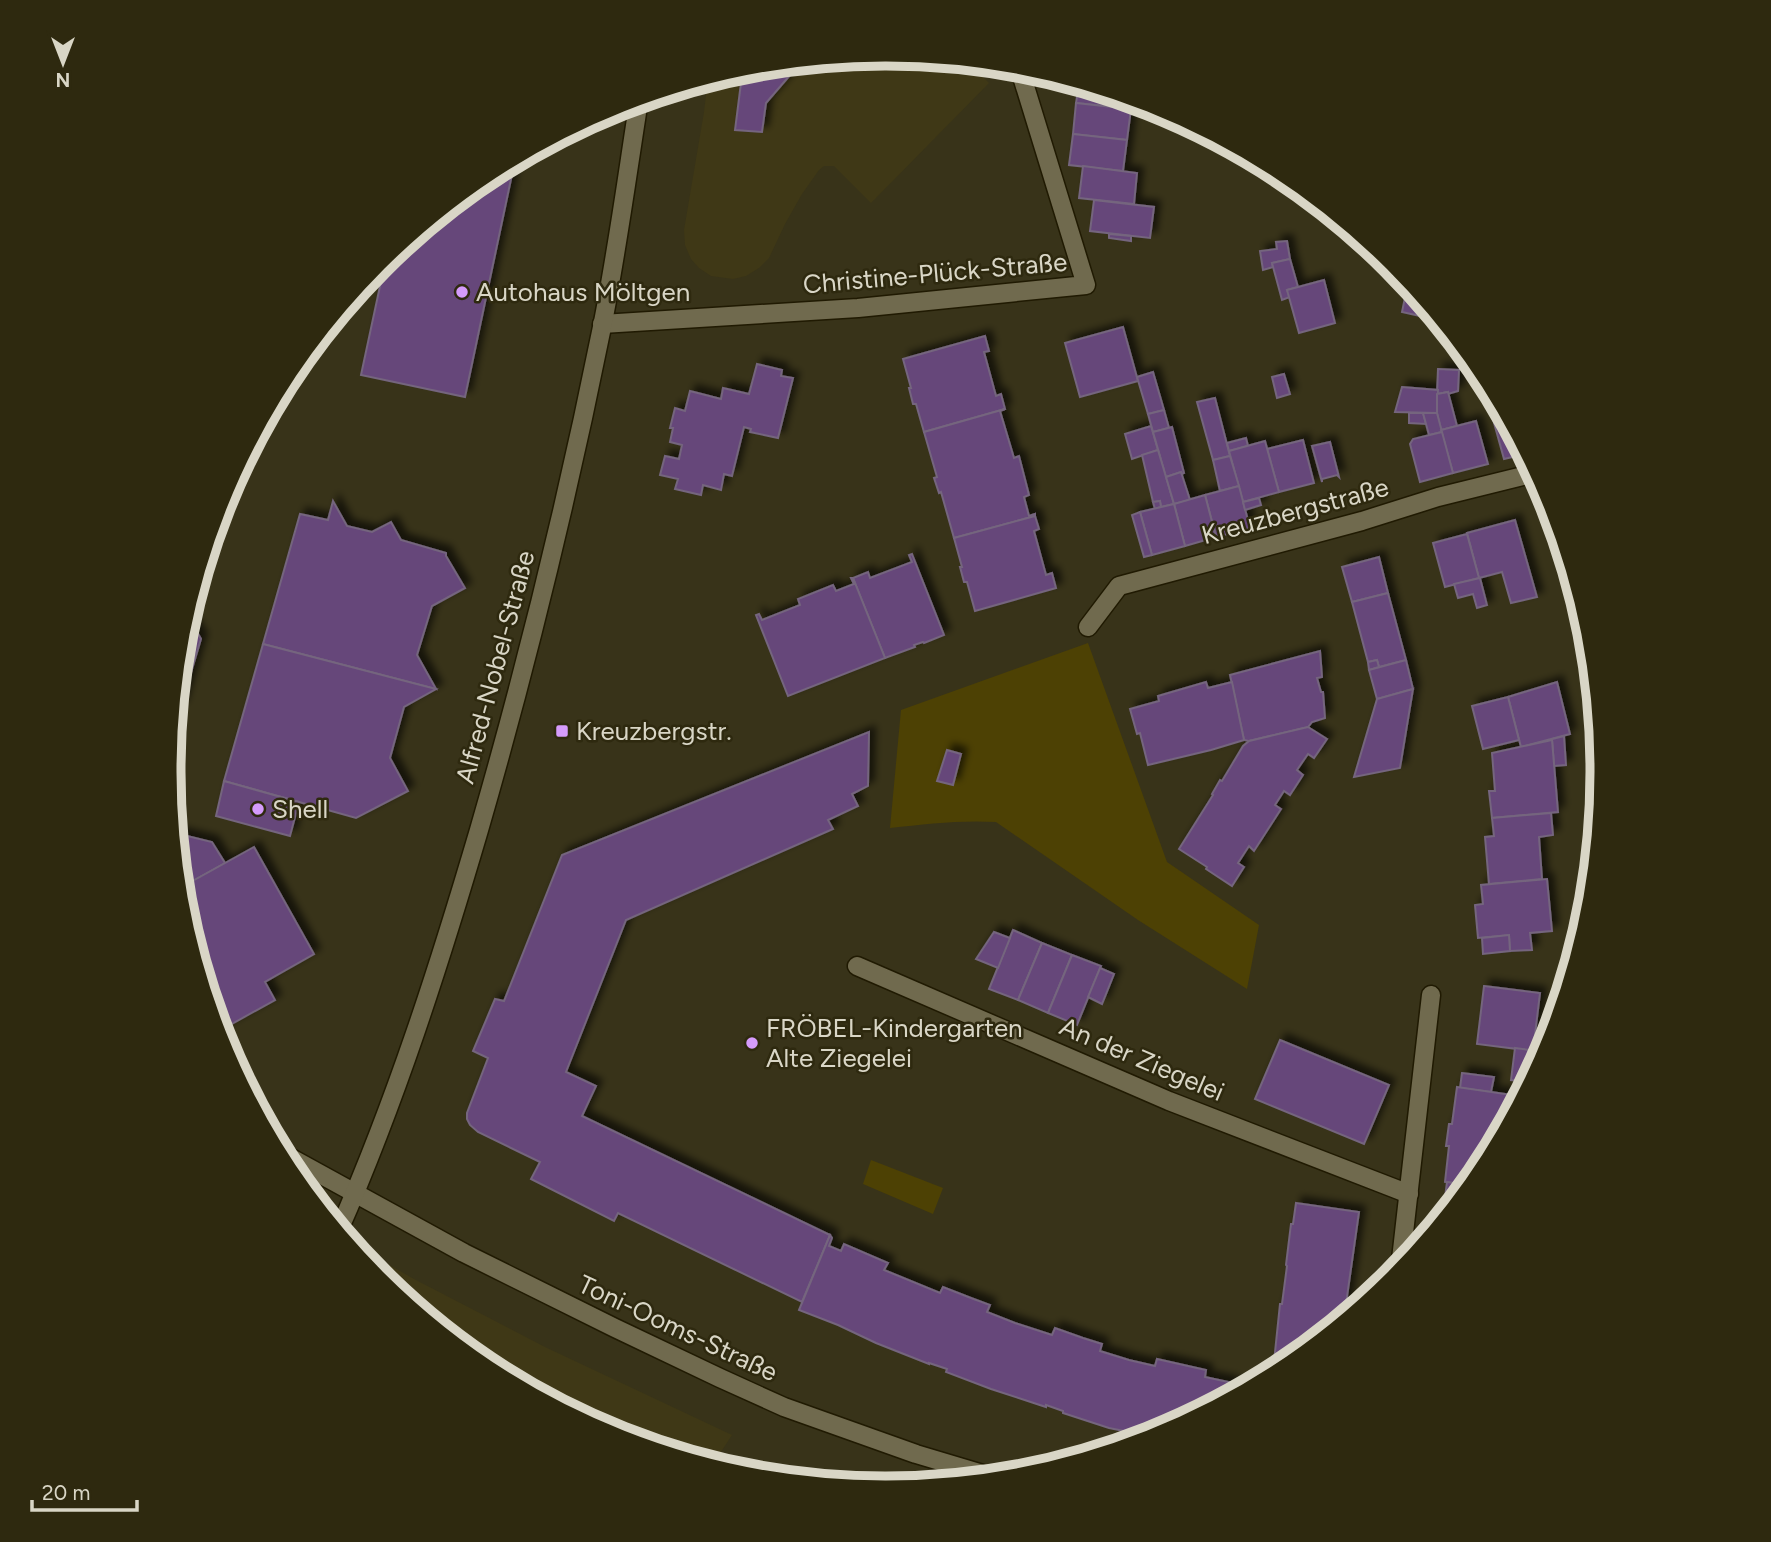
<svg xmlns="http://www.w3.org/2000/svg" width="1771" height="1542" font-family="Figtree,sans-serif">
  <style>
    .built { fill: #3f3816 }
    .green { fill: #4d4104 }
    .building { fill: #66477a; stroke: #74657e; stroke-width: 2; filter: url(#shadow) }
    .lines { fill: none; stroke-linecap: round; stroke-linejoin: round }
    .street-casing { stroke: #201a02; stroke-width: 21 }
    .secondary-casing { stroke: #201a02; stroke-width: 21 }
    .street { stroke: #706a4e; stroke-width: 18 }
    .secondary { stroke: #706a4e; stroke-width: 18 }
    .poi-dot { fill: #d59bfb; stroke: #2e290f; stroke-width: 2.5 }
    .labels { text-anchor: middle; stroke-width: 5; stroke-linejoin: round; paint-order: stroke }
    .street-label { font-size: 26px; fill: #d9d6c6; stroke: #2e290f }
    .poi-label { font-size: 26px; fill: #d9d6c6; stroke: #2e290f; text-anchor: start }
    .rim { fill: none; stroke: #d9d6c6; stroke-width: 9 }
  </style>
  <defs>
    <filter id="shadow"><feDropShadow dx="6" dy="-6" stdDeviation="3.5" flood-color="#0009"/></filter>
  </defs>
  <rect width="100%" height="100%" fill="#383319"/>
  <g class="built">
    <path d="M 886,54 L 969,63 L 989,83 L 871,203 L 834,166 L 824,166 L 819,170 L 802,194 L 785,224 L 769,258 L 759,268 L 746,276 L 733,279 L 711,276 L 699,268 L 691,259 L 685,245 L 684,230 L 704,112 L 706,95 L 704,81 L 746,68 Z"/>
    <path d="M 349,1242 L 414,1279 L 545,1347 L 732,1435 L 713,1464 L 611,1433 L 487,1367 L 378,1278 Z"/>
  </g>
  <g class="green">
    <path d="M 1088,643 L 1167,862 L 1259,925 L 1247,989 L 1138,920 L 996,822 C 960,820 926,824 890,828 L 901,710 Z"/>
    <path d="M 871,1160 L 943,1188 L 933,1214 L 863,1184 Z"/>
  </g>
  <g class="building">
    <path d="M 799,63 L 790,73 L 780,65 Z"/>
    <path d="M 780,65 L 791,74 L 766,103 L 762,132 L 735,130 L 741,83 L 755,67 Z"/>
    <path d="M 1079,84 L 1132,100 L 1131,109 L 1076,103 Z"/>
    <path d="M 1076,103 L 1131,109 L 1127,140 L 1073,134 Z"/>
    <path d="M 1073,134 L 1127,140 L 1123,171 L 1069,165 Z"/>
    <path d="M 509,164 L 514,165 L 465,397 L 361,375 L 386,258 L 488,175 Z"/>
    <path d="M 1083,166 L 1137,173 L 1134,204 L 1079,198 Z"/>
    <path d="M 1094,200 L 1154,207 L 1150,238 L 1090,231 Z"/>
    <path d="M 1109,234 L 1131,236 L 1131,241 L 1109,238 Z"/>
    <path d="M 1287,241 L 1290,259 L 1272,263 L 1273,267 L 1263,270 L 1260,251 L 1277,249 L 1276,242 Z"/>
    <path d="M 1290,259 L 1298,287 L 1287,290 L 1290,297 L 1282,300 L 1272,263 Z"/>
    <path d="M 1324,280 L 1335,323 L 1299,333 L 1287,290 Z"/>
    <path d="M 1408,283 L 1423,302 L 1420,316 L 1402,312 Z"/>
    <path d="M 1123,327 L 1138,381 L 1080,397 L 1065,343 Z"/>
    <path d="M 985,336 L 989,351 L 984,352 L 996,396 L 1001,394 L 1005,409 L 924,432 L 916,404 L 913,404 L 909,388 L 911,388 L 903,359 Z"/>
    <path d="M 757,364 L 782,370 L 781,376 L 793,378 L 778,438 L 750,432 L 751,429 L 744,427 L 732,476 L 724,474 L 721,490 L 703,485 L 701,495 L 675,489 L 678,479 L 660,475 L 665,456 L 679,459 L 682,445 L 670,442 L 673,428 L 670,428 L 675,408 L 685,411 L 690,391 L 721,399 L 723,388 L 749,394 Z"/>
    <path d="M 1438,369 L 1459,370 L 1458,391 L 1448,394 L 1448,392 L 1437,394 Z"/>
    <path d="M 1153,372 L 1164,410 L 1148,414 L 1137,377 Z"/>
    <path d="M 1284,374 L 1290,394 L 1277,398 L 1272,377 Z"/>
    <path d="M 1402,387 L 1438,390 L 1437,413 L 1395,412 Z"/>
    <path d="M 1448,392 L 1457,426 L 1441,430 L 1437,413 L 1437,394 Z"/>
    <path d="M 1215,398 L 1230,456 L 1213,460 L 1197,402 Z"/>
    <path d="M 1498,403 L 1501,409 L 1491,412 L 1490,405 Z"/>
    <path d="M 1005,409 L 1000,411 L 1014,458 L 1019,456 L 1029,495 L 1024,497 L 1029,516 L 1035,514 L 1035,516 L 954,538 L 941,492 L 939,493 L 934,478 L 937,477 L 924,432 Z"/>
    <path d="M 1501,409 L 1525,454 L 1504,459 L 1491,412 Z"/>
    <path d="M 1164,410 L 1169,428 L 1153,432 L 1148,414 Z"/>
    <path d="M 1409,413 L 1423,413 L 1426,424 L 1409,423 Z"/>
    <path d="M 1423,413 L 1437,413 L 1442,432 L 1429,435 Z"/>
    <path d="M 1476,421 L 1488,464 L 1453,473 L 1441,430 Z"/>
    <path d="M 1151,426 L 1158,450 L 1132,459 L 1125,434 Z"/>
    <path d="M 1172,427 L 1184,473 L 1182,474 L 1181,472 L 1166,477 L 1153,432 Z"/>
    <path d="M 1442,432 L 1453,473 L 1420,482 L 1410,444 L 1413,439 Z"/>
    <path d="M 1246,438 L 1248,446 L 1229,451 L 1227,443 Z"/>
    <path d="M 1303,440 L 1314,483 L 1279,492 L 1267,449 Z"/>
    <path d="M 1265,441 L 1279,492 L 1243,502 L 1229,451 Z"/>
    <path d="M 1330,442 L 1339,477 L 1337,475 L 1322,479 L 1322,482 L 1312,446 Z"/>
    <path d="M 1158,450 L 1174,504 L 1161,507 L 1160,501 L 1153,502 L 1142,455 Z"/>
    <path d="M 1230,456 L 1239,486 L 1220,491 L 1213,460 Z"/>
    <path d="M 1181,472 L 1190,500 L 1174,504 L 1166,477 Z"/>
    <path d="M 1239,486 L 1250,528 L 1216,537 L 1205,495 Z"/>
    <path d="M 1205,495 L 1216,537 L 1185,546 L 1174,504 Z"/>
    <path d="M 1259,498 L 1261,505 L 1245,510 L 1243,502 Z"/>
    <path d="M 333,501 L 347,526 L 372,532 L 391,522 L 401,540 L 446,553 L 446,556 L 465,588 L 432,606 L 417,655 L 436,689 L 263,644 L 300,514 L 328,520 Z"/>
    <path d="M 1160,501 L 1161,507 L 1155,509 L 1153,502 Z"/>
    <path d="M 1174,504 L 1185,546 L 1152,555 L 1140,512 Z"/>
    <path d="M 1140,512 L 1152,555 L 1144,557 L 1132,515 Z"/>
    <path d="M 1552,512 L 1567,561 L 1560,563 L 1547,514 Z"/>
    <path d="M 1035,516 L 1039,529 L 1034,531 L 1046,575 L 1052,573 L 1056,588 L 975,611 L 967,582 L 964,582 L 960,567 L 962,567 L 954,538 Z"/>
    <path d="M 1515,520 L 1537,597 L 1511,603 L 1502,572 L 1479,578 L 1467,533 Z"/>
    <path d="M 1467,534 L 1479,578 L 1445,587 L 1433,543 Z"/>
    <path d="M 912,554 L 944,635 L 924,643 L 923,642 L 914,645 L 915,647 L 885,658 L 853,578 L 868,572 L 870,578 L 912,562 L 909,555 Z"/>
    <path d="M 1379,557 L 1388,593 L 1352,602 L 1342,567 Z"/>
    <path d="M 851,578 L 853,578 L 885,658 L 788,696 L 756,615 L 759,614 L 762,620 L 800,605 L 798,599 L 833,585 L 836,591 L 854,584 Z"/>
    <path d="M 1480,578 L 1487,605 L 1477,608 L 1473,594 L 1458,598 L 1454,584 Z"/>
    <path d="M 1388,593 L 1406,660 L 1379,667 L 1377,660 L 1368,662 L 1352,602 Z"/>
    <path d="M 187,615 L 201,639 L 181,706 L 175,710 L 183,631 Z"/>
    <path d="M 263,644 L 436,689 L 404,707 L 390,758 L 408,791 L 356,818 L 224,781 Z"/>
    <path d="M 1320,651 L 1322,677 L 1317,678 L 1321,692 L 1323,692 L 1325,718 L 1312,722 L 1308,727 L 1249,741 L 1244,740 L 1230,675 Z"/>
    <path d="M 1377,660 L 1379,667 L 1369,670 L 1368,662 Z"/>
    <path d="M 1406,660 L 1413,689 L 1377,699 L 1369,670 Z"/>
    <path d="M 1206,682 L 1208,688 L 1232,682 L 1244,740 L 1211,750 L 1148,765 L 1140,733 L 1137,734 L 1130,709 L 1159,701 L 1158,696 Z"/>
    <path d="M 1557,682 L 1570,734 L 1521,747 L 1508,697 Z"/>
    <path d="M 1413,689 L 1400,768 L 1354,777 L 1377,699 Z"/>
    <path d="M 1508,697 L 1519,740 L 1483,749 L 1472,706 Z"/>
    <path d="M 1308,727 L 1327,739 L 1314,758 L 1308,754 L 1297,770 L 1303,775 L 1290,795 L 1284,791 L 1275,805 L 1281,809 L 1254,851 L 1249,846 L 1238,863 L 1244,867 L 1232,886 L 1206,869 L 1207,867 L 1179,849 L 1213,795 L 1212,794 L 1220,780 L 1222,781 L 1243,746 L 1249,741 Z"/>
    <path d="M 869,732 L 868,786 L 852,794 L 858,806 L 828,820 L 833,829 L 626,920 L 566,1072 L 596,1086 L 582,1116 L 830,1235 L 802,1302 L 618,1213 L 614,1221 L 531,1179 L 540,1162 L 478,1132 L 470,1125 L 467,1119 L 467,1113 L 488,1058 L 473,1051 L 495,999 L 504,1001 L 562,855 Z"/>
    <path d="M 1564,736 L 1566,765 L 1554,766 L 1552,739 Z"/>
    <path d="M 1552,740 L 1558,812 L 1492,818 L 1489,791 L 1495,791 L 1492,753 Z"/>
    <path d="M 947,750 L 961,754 L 953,785 L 937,781 Z"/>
    <path d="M 224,781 L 299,802 L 290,836 L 216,816 Z"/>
    <path d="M 1551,813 L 1553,835 L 1539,837 L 1542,879 L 1489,884 L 1485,837 L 1494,836 L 1492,818 Z"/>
    <path d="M 175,833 L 212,842 L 225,863 L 180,888 Z"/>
    <path d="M 254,847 L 314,954 L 265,982 L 275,1000 L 219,1031 L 182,910 L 180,888 Z"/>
    <path d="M 1547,879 L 1552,931 L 1530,933 L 1532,950 L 1510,951 L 1509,935 L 1478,938 L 1475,905 L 1483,904 L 1481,885 Z"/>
    <path d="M 1013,930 L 1042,943 L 1018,1000 L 989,989 Z"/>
    <path d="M 994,932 L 1010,938 L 998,968 L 976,959 Z"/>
    <path d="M 1509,935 L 1510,951 L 1483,954 L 1482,938 Z"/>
    <path d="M 1042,943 L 1072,955 L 1048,1013 L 1018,1000 Z"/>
    <path d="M 1072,955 L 1101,966 L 1077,1025 L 1048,1013 Z"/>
    <path d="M 1100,968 L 1114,974 L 1102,1004 L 1088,997 Z"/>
    <path d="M 1484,986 L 1540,993 L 1533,1051 L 1477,1044 Z"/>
    <path d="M 1280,1040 L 1389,1085 L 1364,1144 L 1255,1099 Z"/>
    <path d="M 1515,1048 L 1544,1052 L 1528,1082 L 1511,1080 Z"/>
    <path d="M 1462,1073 L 1494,1077 L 1491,1092 L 1460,1088 Z"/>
    <path d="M 1457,1087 L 1519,1096 L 1481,1170 L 1469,1185 L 1445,1182 L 1449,1146 L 1446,1146 L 1449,1124 L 1452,1124 Z"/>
    <path d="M 1447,1182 L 1469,1185 L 1457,1199 L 1445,1198 Z"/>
    <path d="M 1445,1198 L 1457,1199 L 1445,1214 L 1443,1214 Z"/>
    <path d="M 1296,1203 L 1359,1212 L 1344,1318 L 1287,1364 L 1274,1362 L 1280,1304 L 1282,1304 L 1287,1266 L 1286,1265 L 1291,1224 L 1293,1224 Z"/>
    <path d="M 830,1235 L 832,1238 L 829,1246 L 841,1251 L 844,1244 L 888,1263 L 884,1270 L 940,1293 L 943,1287 L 971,1298 L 990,1305 L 987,1312 L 1015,1323 L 1052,1335 L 1055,1328 L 1083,1338 L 1102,1344 L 1100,1351 L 1129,1360 L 1155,1366 L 1157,1359 L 1206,1370 L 1205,1377 L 1233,1383 L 1232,1386 L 1245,1387 L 1159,1433 L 1149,1436 L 1109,1428 L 1063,1413 L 1063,1411 L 1046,1405 L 1046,1407 L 991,1389 L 946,1372 L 947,1369 L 929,1363 L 929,1364 L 876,1343 L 838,1325 L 799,1310 Z"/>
    <path d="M 1272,1362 L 1274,1362 L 1287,1364 L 1271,1374 Z"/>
  </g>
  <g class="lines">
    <g class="street-casing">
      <g id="street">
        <path d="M 602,324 L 858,308 L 1086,285 L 1019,67"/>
        <path d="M 1088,627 L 1119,586 L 1362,521 L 1438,497 L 1535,473"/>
        <path d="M 857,966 L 1169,1101 L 1409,1194"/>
        <path d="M 1400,1268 L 1431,995"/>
      </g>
    </g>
    <g class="secondary-casing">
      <g id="secondary">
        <path d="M 280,1152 L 464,1253 L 615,1328 L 720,1378 L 784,1407 L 916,1454 L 993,1477"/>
        <path d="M 339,1230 C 396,1100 439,966 479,830 C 527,664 568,496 602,327 C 617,252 627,176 639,100"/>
      </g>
    </g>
    <use href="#street" class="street"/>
    <use href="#secondary" class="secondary"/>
  </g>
  <g class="poi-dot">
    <circle cx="462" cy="292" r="7"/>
    <rect x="555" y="724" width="14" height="14" rx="3.5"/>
    <circle cx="258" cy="809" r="7"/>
    <circle cx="752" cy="1043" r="7"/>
  </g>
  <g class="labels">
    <g class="street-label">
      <text transform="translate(935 273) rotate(-5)" y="9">Christine-Plück-Straße</text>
      <text transform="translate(1295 511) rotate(-15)" y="9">Kreuzbergstraße</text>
      <text transform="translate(495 667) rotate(-75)" y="9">Alfred-Nobel-Straße</text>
      <text transform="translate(1142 1059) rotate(23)" y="9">An der Ziegelei</text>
      <text transform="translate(678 1328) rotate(25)" y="9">Toni-Ooms-Straße</text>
    </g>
    <g class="poi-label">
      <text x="476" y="301">Autohaus Möltgen</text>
      <text x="576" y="740">Kreuzbergstr.</text>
      <text x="272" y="818">Shell</text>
      <text x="766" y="1037">FRÖBEL-Kindergarten<tspan x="766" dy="30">Alte Ziegelei</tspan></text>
    </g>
  </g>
  <path d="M0 0H1771V1542H0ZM885 66H886A704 704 0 0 1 1590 770V772A704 704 0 0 1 886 1476H885A704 704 0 0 1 181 772V770A704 704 0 0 1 885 66Z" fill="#2e290f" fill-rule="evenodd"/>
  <path class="rim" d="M885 66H886A704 704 0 0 1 1590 770V772A704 704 0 0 1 886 1476H885A704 704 0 0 1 181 772V770A704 704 0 0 1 885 66Z"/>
  <g transform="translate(63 63) rotate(180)" stroke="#2e290f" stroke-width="5" paint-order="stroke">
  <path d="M0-5L12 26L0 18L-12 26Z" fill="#d9d6c6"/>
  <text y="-10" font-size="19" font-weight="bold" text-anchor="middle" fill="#d9d6c6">N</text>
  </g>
  <path d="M32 1500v10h105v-10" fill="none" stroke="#d9d6c6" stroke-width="3.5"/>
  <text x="42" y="1500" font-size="21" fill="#d9d6c6" stroke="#2e290f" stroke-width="5" paint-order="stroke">20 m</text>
</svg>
